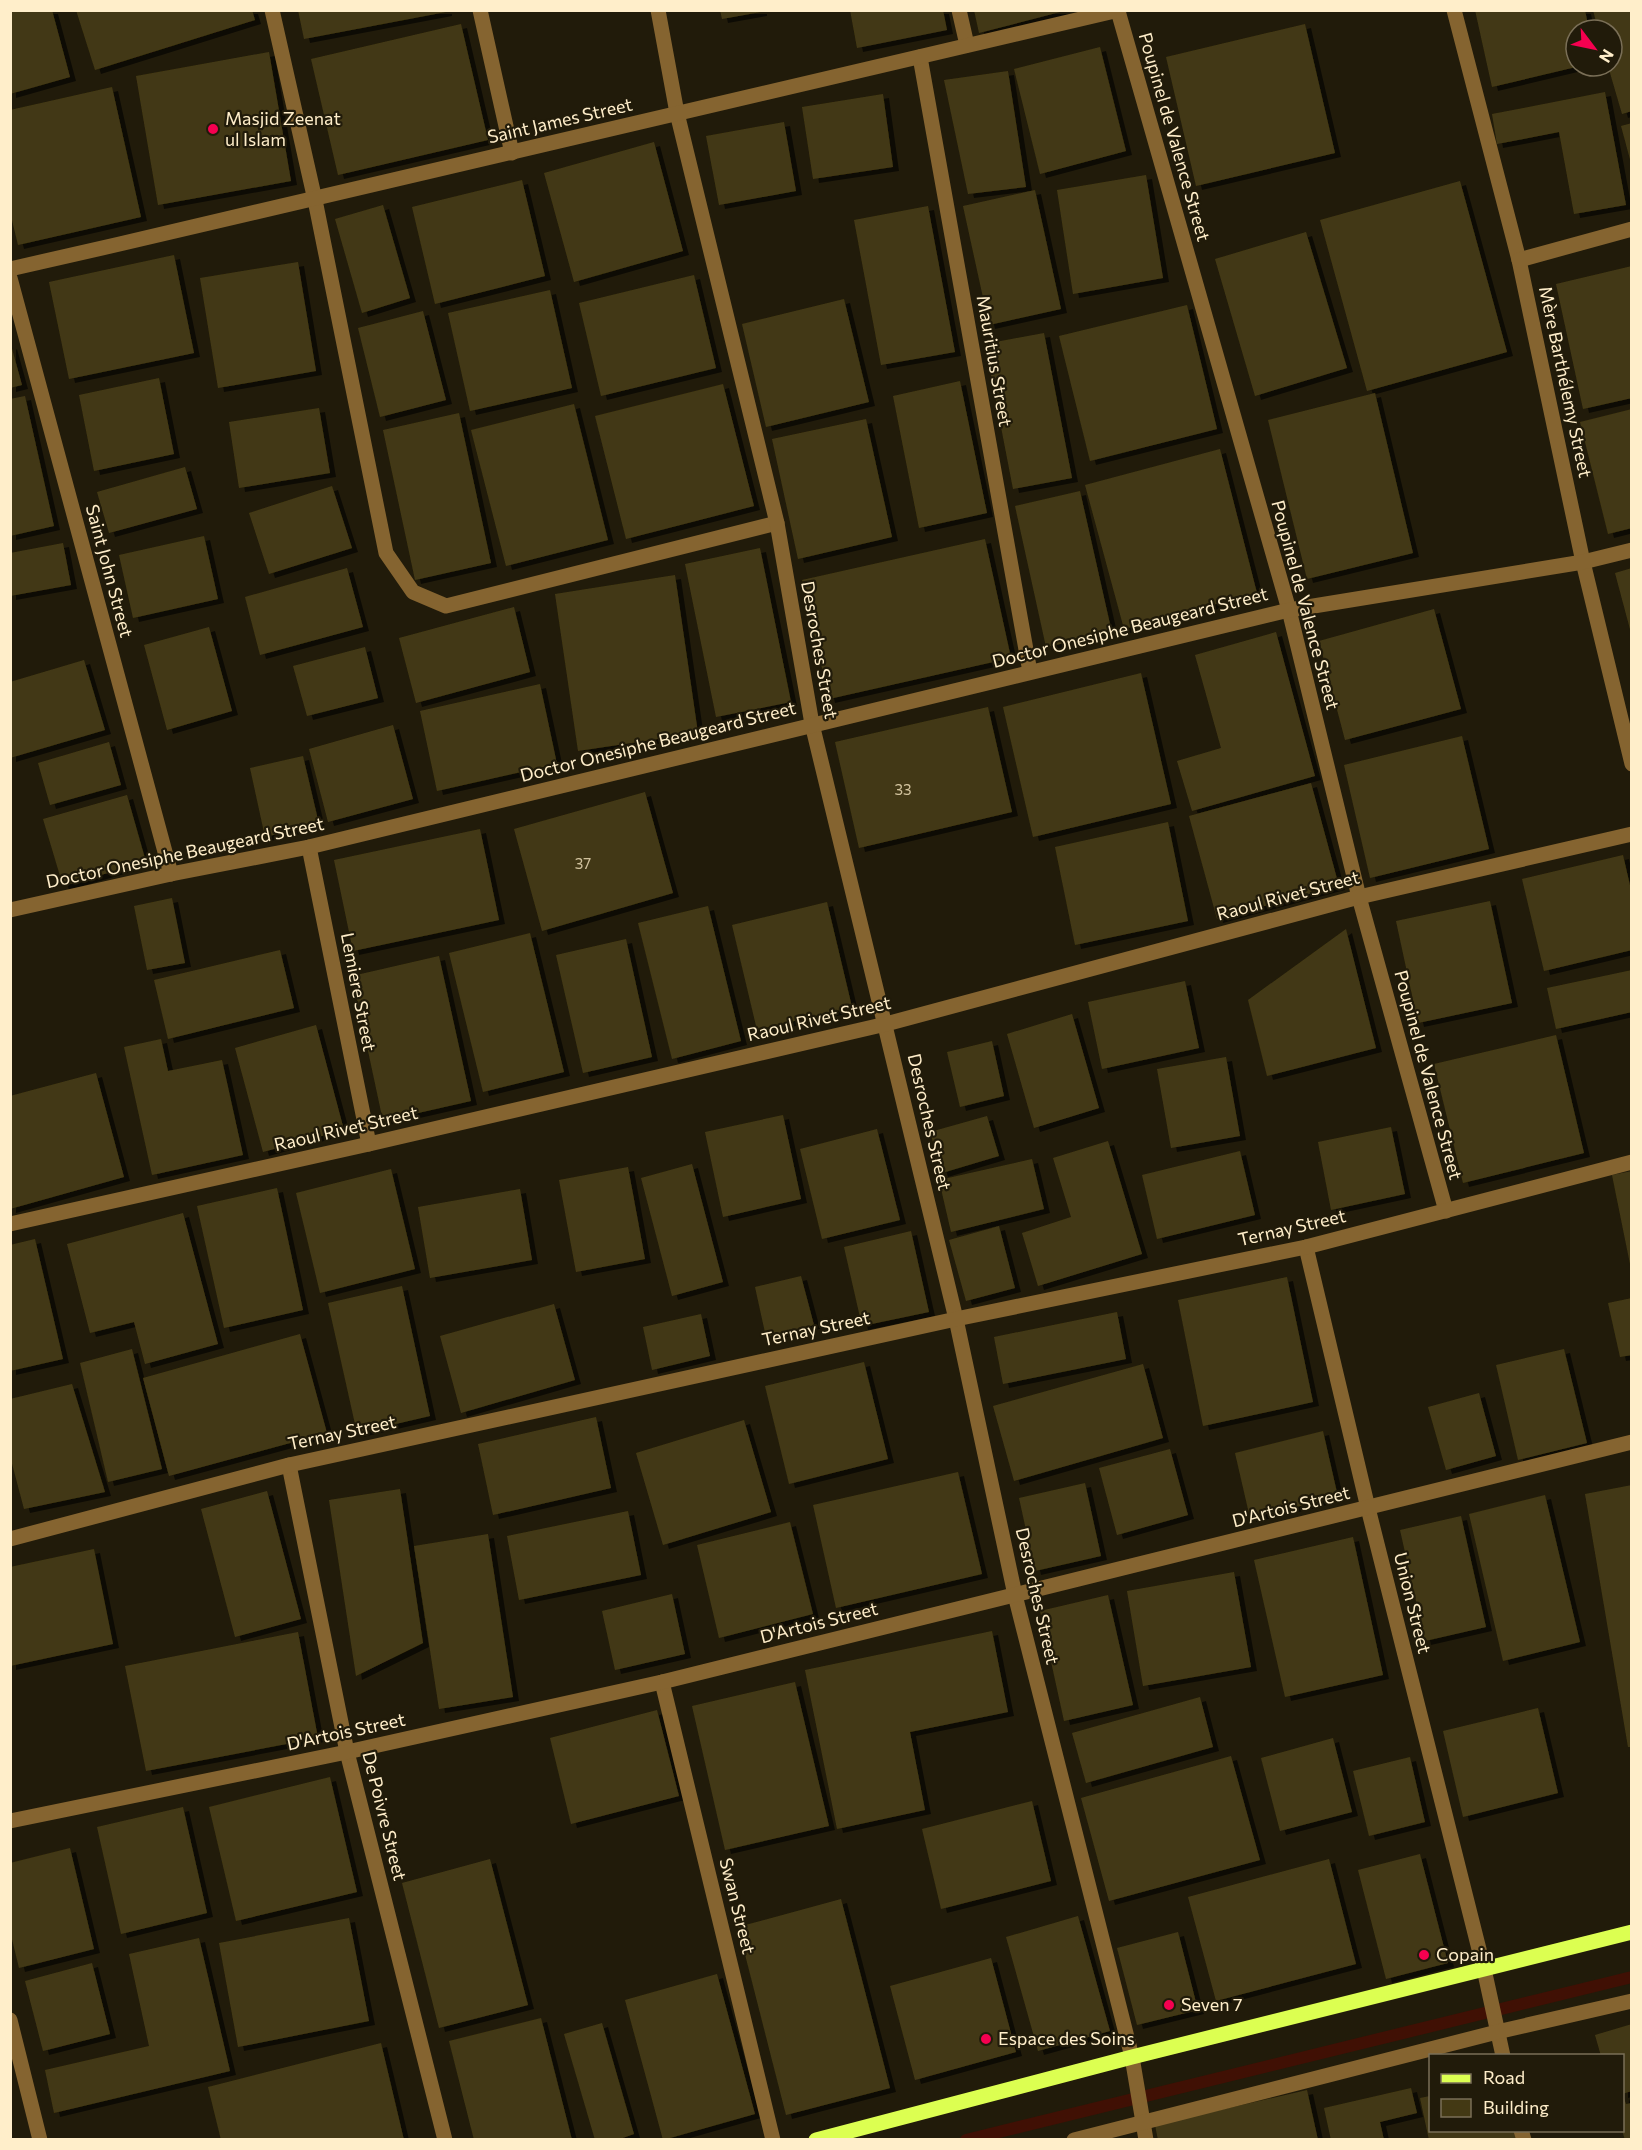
<svg xmlns="http://www.w3.org/2000/svg" width="1642" height="2150" font-family="Commissioner,sans-serif">
  <style>
    .lines { fill: none; stroke-linecap: round; stroke-linejoin: round }
    .stream { stroke: #401004; stroke-width: 12 }
    .building { fill: #433914; filter: url(#shadow) }
    .minor { stroke: #856430; stroke-width: 15 }
    .major { stroke: #dcff51; stroke-width: 15 }
    .poi-dot { fill: #f50050; stroke: #211b0a; stroke-width: 2 }
    .labels { text-anchor: middle; stroke-width: 4.5; stroke-linejoin: round; paint-order: stroke }
    .number-label { font-size: 15px; fill: #d0c19c }
    .poi-label { font-size: 18px; fill: #ffeeca; stroke: #211b0a; text-anchor: start }
    .street-label { font-size: 18px; fill: #ffeeca; stroke: #211b0a }
  </style>
  <defs>
    <filter id="shadow"><feDropShadow dx="6" dy="4" stdDeviation="0" flood-color="#0009"/></filter>
  </defs>
  <rect width="100%" height="100%" fill="#211b0a"/>
  <g class="lines">
    <path class="stream" d="M 966,2140 L 1632,1977"/>
  </g>
  <g class="building">
    <path d="M 10,10 L 52,10 L 70,77 L 10,94 Z"/>
    <path d="M 76,10 L 252,10 L 255,20 L 95,70 Z"/>
    <path d="M 298,10 L 446,10 L 446,12 L 304,39 Z"/>
    <path d="M 720,10 L 761,10 L 761,12 L 722,19 Z"/>
    <path d="M 850,10 L 943,10 L 947,30 L 857,48 Z"/>
    <path d="M 974,10 L 1064,10 L 1064,11 L 979,33 Z"/>
    <path d="M 1475,10 L 1585,10 L 1589,30 L 1576,30 L 1576,67 L 1492,87 Z"/>
    <path d="M 1593,10 L 1632,10 L 1632,111 L 1622,114 L 1608,66 L 1612,66 L 1612,30 L 1598,30 Z"/>
    <path d="M 461,24 L 488,140 L 338,175 L 311,59 Z"/>
    <path d="M 1305,24 L 1335,153 L 1196,186 L 1166,57 Z"/>
    <path d="M 1100,47 L 1126,151 L 1040,174 L 1014,69 Z"/>
    <path d="M 269,52 L 291,181 L 158,205 L 136,76 Z"/>
    <path d="M 1008,71 L 1026,187 L 968,194 L 944,80 Z"/>
    <path d="M 112,87 L 141,217 L 18,245 L 10,212 L 10,110 Z"/>
    <path d="M 1605,92 L 1626,205 L 1574,214 L 1559,132 L 1497,144 L 1492,114 Z"/>
    <path d="M 883,94 L 893,167 L 813,179 L 802,107 Z"/>
    <path d="M 784,122 L 796,191 L 719,205 L 706,136 Z"/>
    <path d="M 1632,123 L 1632,162 L 1631,163 L 1621,126 Z"/>
    <path d="M 654,142 L 683,251 L 574,282 L 544,173 Z"/>
    <path d="M 1146,175 L 1163,278 L 1073,294 L 1057,190 Z"/>
    <path d="M 522,180 L 545,276 L 435,304 L 412,207 Z"/>
    <path d="M 1460,181 L 1507,352 L 1367,391 L 1320,220 Z"/>
    <path d="M 1035,190 L 1061,309 L 989,325 L 963,206 Z"/>
    <path d="M 383,205 L 410,298 L 362,313 L 335,219 Z"/>
    <path d="M 928,206 L 955,352 L 881,365 L 854,220 Z"/>
    <path d="M 1306,232 L 1347,368 L 1255,396 L 1215,259 Z"/>
    <path d="M 174,255 L 194,353 L 69,379 L 49,282 Z"/>
    <path d="M 298,262 L 316,371 L 218,388 L 200,278 Z"/>
    <path d="M 1632,266 L 1632,398 L 1583,409 L 1556,284 Z"/>
    <path d="M 694,275 L 716,368 L 601,396 L 579,303 Z"/>
    <path d="M 550,290 L 572,388 L 470,411 L 448,313 Z"/>
    <path d="M 844,299 L 869,402 L 766,427 L 742,324 Z"/>
    <path d="M 1187,305 L 1217,429 L 1090,461 L 1059,336 Z"/>
    <path d="M 423,311 L 446,400 L 380,417 L 358,328 Z"/>
    <path d="M 1044,333 L 1072,478 L 1013,489 L 985,344 Z"/>
    <path d="M 11,345 L 22,385 L 10,388 L 10,346 Z"/>
    <path d="M 159,378 L 174,454 L 94,471 L 79,395 Z"/>
    <path d="M 960,381 L 987,513 L 919,528 L 893,396 Z"/>
    <path d="M 723,384 L 754,506 L 626,539 L 595,416 Z"/>
    <path d="M 1375,393 L 1413,553 L 1307,579 L 1268,420 Z"/>
    <path d="M 25,396 L 54,526 L 10,536 L 10,399 Z"/>
    <path d="M 574,404 L 608,540 L 506,566 L 471,430 Z"/>
    <path d="M 319,408 L 330,473 L 239,488 L 229,422 Z"/>
    <path d="M 1632,409 L 1632,528 L 1608,534 L 1580,422 Z"/>
    <path d="M 459,413 L 491,563 L 415,580 L 383,430 Z"/>
    <path d="M 866,419 L 892,537 L 798,559 L 772,439 Z"/>
    <path d="M 1220,449 L 1257,593 L 1124,629 L 1085,485 Z"/>
    <path d="M 185,467 L 197,509 L 109,533 L 97,492 Z"/>
    <path d="M 332,486 L 352,548 L 269,574 L 249,513 Z"/>
    <path d="M 1080,491 L 1112,633 L 1046,647 L 1015,506 Z"/>
    <path d="M 204,536 L 218,599 L 133,618 L 119,555 Z"/>
    <path d="M 985,539 L 1011,658 L 829,699 L 802,580 Z"/>
    <path d="M 63,543 L 71,585 L 10,596 L 10,553 Z"/>
    <path d="M 760,548 L 791,702 L 716,717 L 685,564 Z"/>
    <path d="M 347,568 L 363,627 L 260,655 L 245,597 Z"/>
    <path d="M 1632,568 L 1632,633 L 1631,633 L 1615,573 Z"/>
    <path d="M 675,575 L 698,733 L 578,751 L 555,594 Z"/>
    <path d="M 514,607 L 530,672 L 416,703 L 399,638 Z"/>
    <path d="M 1434,609 L 1461,709 L 1345,740 L 1319,641 Z"/>
    <path d="M 209,627 L 232,711 L 167,730 L 144,645 Z"/>
    <path d="M 1276,632 L 1315,776 L 1192,811 L 1177,761 L 1221,748 L 1195,655 Z"/>
    <path d="M 365,647 L 378,698 L 307,716 L 293,666 Z"/>
    <path d="M 84,660 L 105,730 L 10,758 L 10,682 Z"/>
    <path d="M 1141,673 L 1171,804 L 1033,837 L 1003,707 Z"/>
    <path d="M 540,684 L 557,764 L 437,791 L 420,711 Z"/>
    <path d="M 988,707 L 1012,812 L 859,848 L 835,742 Z"/>
    <path d="M 393,725 L 413,799 L 328,822 L 309,749 Z"/>
    <path d="M 1462,736 L 1489,849 L 1370,878 L 1344,765 Z"/>
    <path d="M 109,742 L 121,785 L 50,805 L 38,763 Z"/>
    <path d="M 303,756 L 319,824 L 265,837 L 250,768 Z"/>
    <path d="M 1311,783 L 1339,886 L 1217,919 L 1189,816 Z"/>
    <path d="M 645,792 L 673,893 L 542,931 L 514,829 Z"/>
    <path d="M 127,795 L 146,862 L 63,886 L 43,819 Z"/>
    <path d="M 1168,822 L 1188,921 L 1075,945 L 1055,847 Z"/>
    <path d="M 480,829 L 499,920 L 353,951 L 334,860 Z"/>
    <path d="M 1623,855 L 1632,894 L 1632,950 L 1544,971 L 1522,879 Z"/>
    <path d="M 172,898 L 185,963 L 147,970 L 134,906 Z"/>
    <path d="M 1490,901 L 1512,1003 L 1418,1023 L 1396,921 Z"/>
    <path d="M 827,902 L 852,1007 L 757,1030 L 732,925 Z"/>
    <path d="M 708,906 L 741,1041 L 672,1059 L 638,923 Z"/>
    <path d="M 1346,929 L 1376,1048 L 1267,1076 L 1248,1000 Z"/>
    <path d="M 530,933 L 564,1072 L 483,1092 L 449,953 Z"/>
    <path d="M 626,939 L 652,1057 L 583,1073 L 556,955 Z"/>
    <path d="M 280,950 L 294,1008 L 168,1039 L 154,980 Z"/>
    <path d="M 439,956 L 471,1101 L 383,1121 L 352,976 Z"/>
    <path d="M 1632,970 L 1632,1012 L 1556,1029 L 1547,988 Z"/>
    <path d="M 1185,981 L 1199,1048 L 1102,1069 L 1088,1002 Z"/>
    <path d="M 1072,1014 L 1099,1108 L 1034,1128 L 1007,1034 Z"/>
    <path d="M 316,1025 L 344,1130 L 263,1152 L 235,1048 Z"/>
    <path d="M 1556,1035 L 1584,1153 L 1463,1183 L 1434,1064 Z"/>
    <path d="M 161,1039 L 168,1071 L 222,1060 L 243,1155 L 152,1175 L 124,1047 Z"/>
    <path d="M 992,1041 L 1004,1096 L 960,1107 L 947,1052 Z"/>
    <path d="M 1226,1057 L 1240,1136 L 1171,1148 L 1157,1069 Z"/>
    <path d="M 96,1073 L 124,1177 L 10,1209 L 10,1096 Z"/>
    <path d="M 783,1115 L 801,1199 L 723,1217 L 705,1132 Z"/>
    <path d="M 987,1116 L 999,1156 L 942,1173 L 930,1132 Z"/>
    <path d="M 1391,1127 L 1405,1194 L 1331,1210 L 1318,1142 Z"/>
    <path d="M 877,1129 L 900,1220 L 822,1239 L 800,1149 Z"/>
    <path d="M 1108,1141 L 1142,1254 L 1038,1286 L 1022,1233 L 1071,1217 L 1053,1158 Z"/>
    <path d="M 1240,1151 L 1255,1215 L 1157,1239 L 1142,1175 Z"/>
    <path d="M 1032,1159 L 1044,1209 L 951,1232 L 939,1180 Z"/>
    <path d="M 692,1164 L 723,1282 L 672,1296 L 641,1178 Z"/>
    <path d="M 628,1167 L 645,1259 L 576,1272 L 559,1180 Z"/>
    <path d="M 391,1169 L 415,1269 L 320,1293 L 296,1193 Z"/>
    <path d="M 1632,1171 L 1632,1264 L 1630,1264 L 1612,1175 Z"/>
    <path d="M 277,1188 L 303,1310 L 224,1328 L 197,1206 Z"/>
    <path d="M 520,1189 L 532,1260 L 430,1278 L 418,1207 Z"/>
    <path d="M 183,1213 L 218,1344 L 145,1364 L 134,1322 L 90,1333 L 67,1244 Z"/>
    <path d="M 999,1226 L 1015,1288 L 966,1301 L 949,1240 Z"/>
    <path d="M 911,1231 L 929,1312 L 862,1326 L 844,1247 Z"/>
    <path d="M 35,1239 L 63,1359 L 10,1371 L 10,1245 Z"/>
    <path d="M 801,1276 L 814,1325 L 766,1337 L 755,1287 Z"/>
    <path d="M 1287,1277 L 1313,1402 L 1203,1426 L 1178,1300 Z"/>
    <path d="M 402,1286 L 430,1416 L 357,1433 L 328,1303 Z"/>
    <path d="M 1632,1298 L 1632,1355 L 1620,1357 L 1608,1303 Z"/>
    <path d="M 554,1304 L 575,1380 L 461,1413 L 440,1336 Z"/>
    <path d="M 1117,1312 L 1126,1359 L 1003,1384 L 994,1337 Z"/>
    <path d="M 701,1314 L 710,1356 L 652,1370 L 643,1327 Z"/>
    <path d="M 300,1334 L 327,1433 L 169,1476 L 143,1378 Z"/>
    <path d="M 132,1349 L 162,1469 L 108,1482 L 80,1363 Z"/>
    <path d="M 1564,1349 L 1587,1443 L 1518,1460 L 1496,1365 Z"/>
    <path d="M 864,1362 L 888,1459 L 789,1484 L 765,1386 Z"/>
    <path d="M 1143,1364 L 1163,1438 L 1014,1481 L 993,1406 Z"/>
    <path d="M 72,1384 L 105,1492 L 24,1509 L 10,1456 L 10,1399 Z"/>
    <path d="M 1479,1393 L 1496,1456 L 1446,1470 L 1428,1407 Z"/>
    <path d="M 596,1417 L 611,1488 L 493,1515 L 478,1444 Z"/>
    <path d="M 744,1420 L 771,1512 L 663,1545 L 636,1453 Z"/>
    <path d="M 1323,1431 L 1338,1497 L 1250,1518 L 1235,1453 Z"/>
    <path d="M 1170,1449 L 1188,1515 L 1117,1535 L 1099,1468 Z"/>
    <path d="M 958,1472 L 982,1574 L 836,1608 L 813,1505 Z"/>
    <path d="M 1085,1483 L 1101,1556 L 1035,1571 L 1019,1498 Z"/>
    <path d="M 1632,1485 L 1632,1747 L 1628,1747 L 1585,1494 Z"/>
    <path d="M 400,1489 L 423,1643 L 356,1676 L 329,1500 Z"/>
    <path d="M 267,1491 L 301,1619 L 235,1637 L 201,1509 Z"/>
    <path d="M 1545,1495 L 1580,1642 L 1503,1661 L 1469,1514 Z"/>
    <path d="M 628,1511 L 641,1575 L 519,1600 L 507,1536 Z"/>
    <path d="M 1461,1516 L 1486,1627 L 1425,1641 L 1400,1530 Z"/>
    <path d="M 790,1522 L 813,1614 L 719,1638 L 697,1545 Z"/>
    <path d="M 488,1534 L 513,1697 L 439,1709 L 414,1546 Z"/>
    <path d="M 1353,1537 L 1383,1675 L 1285,1697 L 1254,1560 Z"/>
    <path d="M 94,1549 L 113,1644 L 10,1666 L 10,1567 Z"/>
    <path d="M 1234,1572 L 1251,1667 L 1143,1686 L 1127,1591 Z"/>
    <path d="M 672,1594 L 685,1654 L 615,1670 L 602,1611 Z"/>
    <path d="M 1108,1595 L 1133,1705 L 1064,1721 L 1040,1611 Z"/>
    <path d="M 992,1631 L 1008,1712 L 910,1732 L 925,1810 L 837,1829 L 805,1670 Z"/>
    <path d="M 298,1632 L 318,1738 L 146,1771 L 125,1666 Z"/>
    <path d="M 795,1682 L 829,1826 L 725,1850 L 692,1706 Z"/>
    <path d="M 1200,1697 L 1213,1747 L 1086,1783 L 1072,1733 Z"/>
    <path d="M 1538,1708 L 1558,1793 L 1463,1817 L 1443,1731 Z"/>
    <path d="M 657,1710 L 679,1796 L 571,1824 L 550,1738 Z"/>
    <path d="M 1333,1738 L 1352,1812 L 1280,1831 L 1261,1758 Z"/>
    <path d="M 1231,1756 L 1260,1860 L 1109,1901 L 1081,1798 Z"/>
    <path d="M 1410,1757 L 1425,1822 L 1369,1836 L 1353,1771 Z"/>
    <path d="M 330,1777 L 357,1892 L 236,1921 L 209,1807 Z"/>
    <path d="M 1032,1801 L 1051,1881 L 941,1909 L 922,1829 Z"/>
    <path d="M 183,1807 L 207,1913 L 121,1934 L 97,1827 Z"/>
    <path d="M 70,1848 L 94,1949 L 19,1968 L 10,1931 L 10,1863 Z"/>
    <path d="M 1420,1854 L 1448,1963 L 1386,1979 L 1358,1870 Z"/>
    <path d="M 490,1859 L 528,2005 L 439,2028 L 402,1883 Z"/>
    <path d="M 1329,1859 L 1356,1964 L 1216,2001 L 1188,1897 Z"/>
    <path d="M 841,1899 L 890,2088 L 786,2115 L 738,1927 Z"/>
    <path d="M 1078,1916 L 1110,2031 L 1038,2051 L 1006,1937 Z"/>
    <path d="M 349,1918 L 369,2021 L 238,2047 L 219,1943 Z"/>
    <path d="M 1178,1932 L 1198,2010 L 1137,2025 L 1117,1948 Z"/>
    <path d="M 199,1938 L 230,2071 L 54,2113 L 45,2070 L 149,2046 L 129,1954 Z"/>
    <path d="M 991,1958 L 1016,2052 L 915,2080 L 890,1986 Z"/>
    <path d="M 92,1963 L 110,2034 L 43,2051 L 25,1981 Z"/>
    <path d="M 717,1974 L 755,2114 L 663,2140 L 625,2000 Z"/>
    <path d="M 541,2018 L 572,2140 L 474,2140 L 449,2041 Z"/>
    <path d="M 602,2023 L 634,2134 L 617,2140 L 595,2140 L 564,2034 Z"/>
    <path d="M 1632,2024 L 1632,2091 L 1622,2094 L 1622,2056 L 1601,2056 L 1595,2035 Z"/>
    <path d="M 381,2043 L 404,2140 L 221,2140 L 208,2087 Z"/>
    <path d="M 1411,2088 L 1417,2113 L 1380,2122 L 1384,2140 L 1331,2140 L 1324,2108 Z"/>
    <path d="M 1307,2090 L 1318,2140 L 1158,2140 L 1155,2125 Z"/>
    <path d="M 1623,2095 L 1626,2104 L 1632,2103 L 1632,2140 L 1625,2140 L 1622,2130 Z"/>
    <path d="M 1430,2096 L 1430,2130 L 1515,2130 L 1517,2140 L 1429,2140 L 1420,2098 Z"/>
  </g>
  <g class="lines">
    <g class="minor">
      <path d="M 272,10 L 315,200 L 386,553 L 413,592 L 446,606 L 777,523"/>
      <path d="M 480,10 L 512,153"/>
      <path d="M 658,10 L 677,113 L 777,523 L 812,724 L 956,1319 L 1015,1595 L 1132,2057 L 1146,2140"/>
      <path d="M 959,10 L 967,45"/>
      <path d="M 1454,10 L 1519,260 L 1583,562 L 1632,764"/>
      <path d="M 1118,11 L 1289,610 L 1359,897 L 1446,1211"/>
      <path d="M 920,57 L 1030,672"/>
      <path d="M 1519,260 L 1632,229"/>
      <path d="M 10,269 C 380,185 749,97 1119,10"/>
      <path d="M 10,278 L 171,874"/>
      <path d="M 309,847 L 369,1144"/>
      <path d="M 10,910 L 171,874 L 309,847 L 1289,610 L 1583,562 L 1632,550"/>
      <path d="M 10,1224 L 369,1144 L 886,1024 L 1359,897 L 1632,834"/>
      <path d="M 1306,1247 L 1368,1508 L 1484,1969 L 1503,2056"/>
      <path d="M 289,1465 L 347,1752 L 445,2140"/>
      <path d="M 10,1539 L 289,1465 L 956,1319 L 1306,1247 L 1632,1162"/>
      <path d="M 662,1682 L 773,2140"/>
      <path d="M 10,1821 L 347,1752 L 662,1682 L 1632,1442"/>
      <path d="M 10,2020 L 40,2140"/>
      <path d="M 1521,2130 L 1524,2140"/>
      <path d="M 1074,2140 L 1497,2032 L 1632,2001"/>
    </g>
    <path class="major" d="M 816,2140 L 1132,2057 L 1632,1932"/>
  </g>
  <g class="poi-dot">
    <circle cx="213" cy="129" r="6"/>
    <circle cx="1424" cy="1955" r="6"/>
    <circle cx="1169" cy="2005" r="6"/>
    <circle cx="986" cy="2039" r="6"/>
  </g>
  <g class="labels">
    <g class="number-label">
      <text x="903" y="795">33</text>
      <text x="583" y="869">37</text>
    </g>
    <g class="poi-label">
      <text x="225" y="125">Masjid Zeenat<tspan x="225" dy="21">ul Islam</tspan></text>
      <text x="1436" y="1961">Copain</text>
      <text x="1181" y="2011">Seven 7</text>
      <text x="998" y="2045">Espace des Soins</text>
    </g>
    <g class="street-label">
      <text transform="translate(560 121) rotate(-13)" y="6">Saint James Street</text>
      <text transform="translate(1174 137) rotate(74)" y="6">Poupinel de Valence Street</text>
      <text transform="translate(994 361) rotate(80)" y="6">Mauritius Street</text>
      <text transform="translate(1565 382) rotate(78)" y="6">Mère Barthélemy Street</text>
      <text transform="translate(109 571) rotate(75)" y="6">Saint John Street</text>
      <text transform="translate(1305 605) rotate(75)" y="6">Poupinel de Valence Street</text>
      <text transform="translate(1130 628) rotate(-14)" y="6">Doctor Onesiphe Beaugeard Street</text>
      <text transform="translate(819 650) rotate(80)" y="6">Desroches Street</text>
      <text transform="translate(658 742) rotate(-14)" y="6">Doctor Onesiphe Beaugeard Street</text>
      <text transform="translate(185 853) rotate(-12)" y="6">Doctor Onesiphe Beaugeard Street</text>
      <text transform="translate(1288 896) rotate(-15)" y="6">Raoul Rivet Street</text>
      <text transform="translate(358 992) rotate(79)" y="6">Lemiere Street</text>
      <text transform="translate(819 1019) rotate(-13)" y="6">Raoul Rivet Street</text>
      <text transform="translate(1428 1075) rotate(75)" y="6">Poupinel de Valence Street</text>
      <text transform="translate(929 1122) rotate(77)" y="6">Desroches Street</text>
      <text transform="translate(346 1129) rotate(-13)" y="6">Raoul Rivet Street</text>
      <text transform="translate(1292 1228) rotate(-13)" y="6">Ternay Street</text>
      <text transform="translate(816 1329) rotate(-12)" y="6">Ternay Street</text>
      <text transform="translate(342 1433) rotate(-12)" y="6">Ternay Street</text>
      <text transform="translate(1291 1507) rotate(-14)" y="6">D'Artois Street</text>
      <text transform="translate(1037 1596) rotate(77)" y="6">Desroches Street</text>
      <text transform="translate(1412 1603) rotate(76)" y="6">Union Street</text>
      <text transform="translate(819 1623) rotate(-14)" y="6">D'Artois Street</text>
      <text transform="translate(346 1732) rotate(-12)" y="6">D'Artois Street</text>
      <text transform="translate(384 1816) rotate(76)" y="6">De Poivre Street</text>
      <text transform="translate(737 1906) rotate(76)" y="6">Swan Street</text>
    </g>
  </g>
  <rect width="1642" height="2150" fill="none" stroke="#ffeeca" stroke-width="24"/>
  <rect x="1429" y="2054" width="195" height="78" fill="#211b0a" stroke="#7a6f57" stroke-width="1.5"/>
  <rect x="1441" y="2074" width="30" height="9" fill="#dcff51" stroke="#7a6f57" stroke-width="1.5"/>
  <text x="1483" y="2084" font-size="18" fill="#ffeeca">Road</text>
  <rect x="1441" y="2099" width="30" height="18" fill="#433914" stroke="#7a6f57" stroke-width="1.5"/>
  <text x="1483" y="2114" font-size="18" fill="#ffeeca">Building</text>
  <g transform="translate(1594 48) rotate(122)"><circle r="28" fill="#211b0a" stroke="#7a6f57" stroke-width="1.5"/>
  <path d="M0-4.5L10 22L0 15L-10 22Z" fill="#f50050"/>
  <text y="-9" font-size="16" font-weight="bold" text-anchor="middle" fill="#ffeeca">N</text>
  </g>
</svg>
